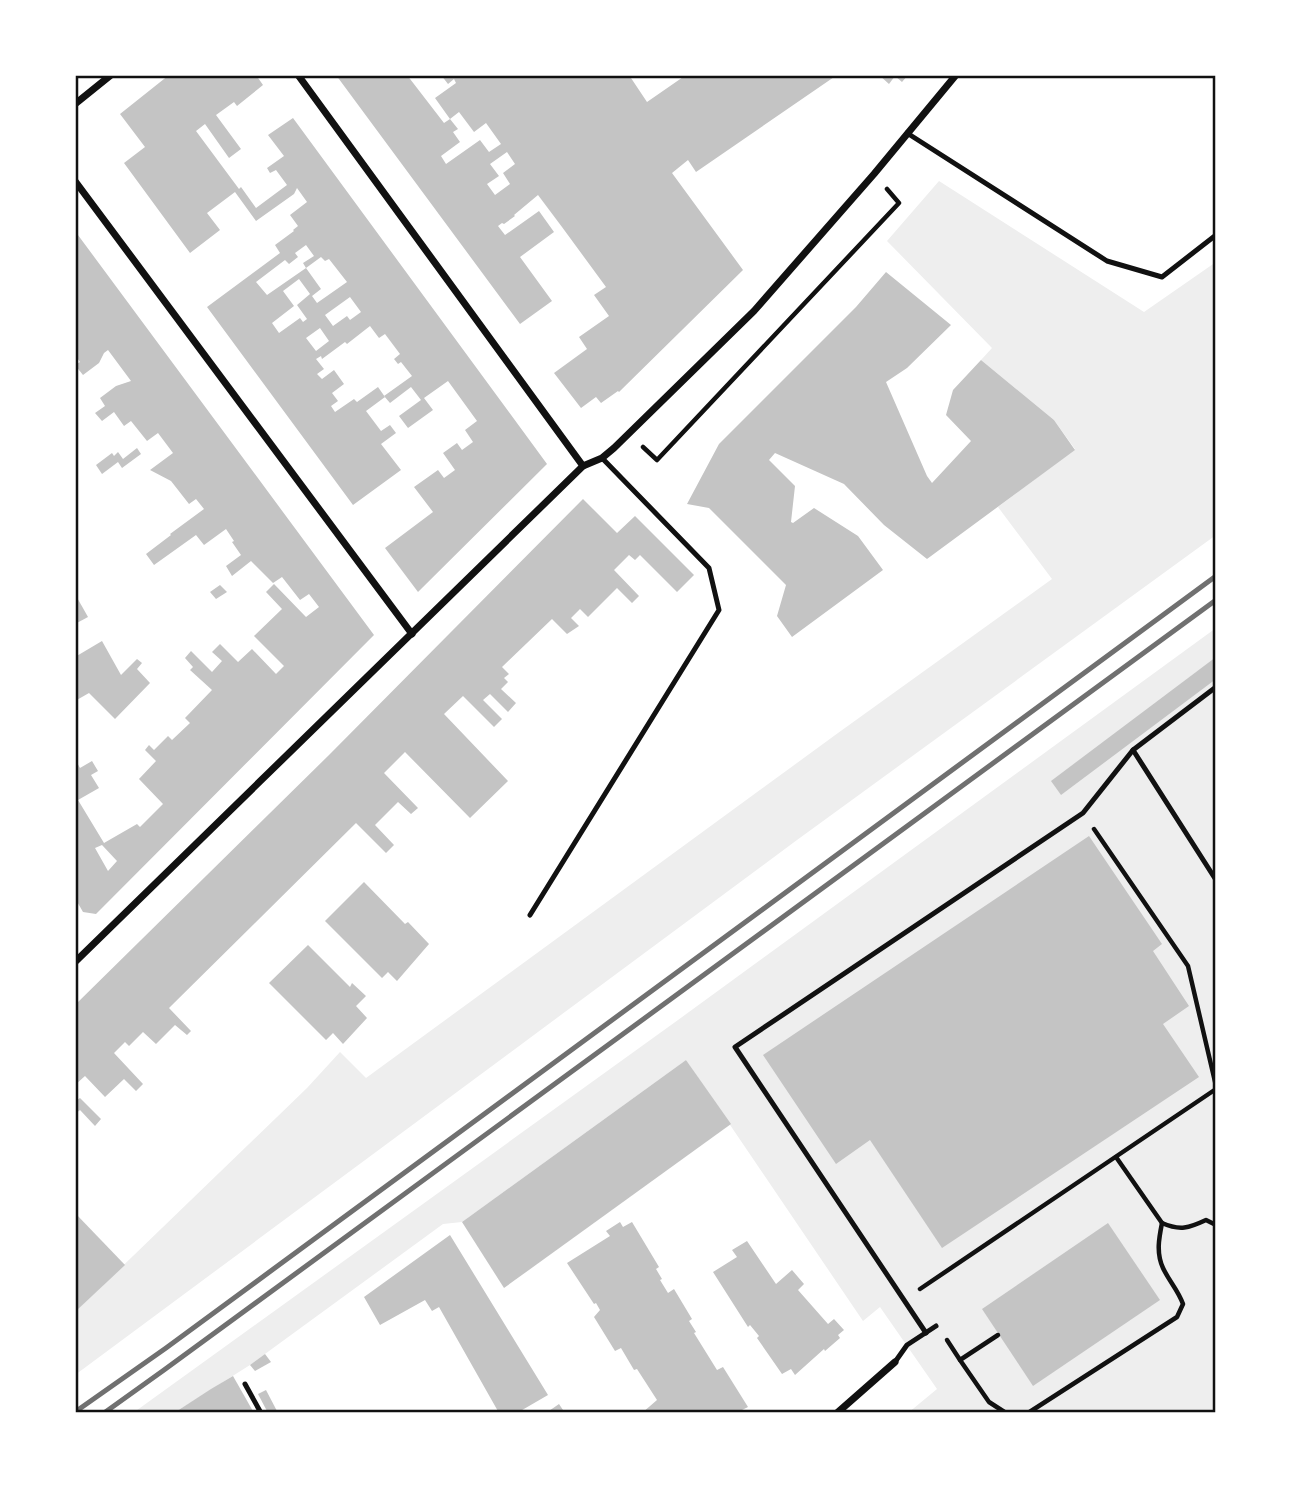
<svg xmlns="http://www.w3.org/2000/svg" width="1291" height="1488" font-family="Helvetica,sans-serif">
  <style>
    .green { fill: #eee }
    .building { fill: #c4c4c4; fill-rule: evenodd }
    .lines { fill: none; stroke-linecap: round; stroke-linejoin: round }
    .path { stroke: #111; stroke-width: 4.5 }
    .service { stroke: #111; stroke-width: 5 }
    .minor { stroke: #111; stroke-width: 7 }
    .rail { stroke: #707070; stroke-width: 5 }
    .neatline { fill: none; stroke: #111; stroke-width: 2.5 }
  </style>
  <rect width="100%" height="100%" fill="#fff"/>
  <g class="green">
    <path d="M 939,181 L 1144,312 L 1216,262 L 1216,535 L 797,840 L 75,1375 L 75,1312 L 307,1088 L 340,1052 L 366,1078 L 838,733 L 1052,579 L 998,507 L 1075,449 L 1054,420 L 981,360 L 992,348 L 887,241 Z"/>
    <path d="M 1216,628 L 1216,1413 L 908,1413 L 937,1389 L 880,1307 L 863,1321 L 686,1060 L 462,1222 L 443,1224 L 250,1365 L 174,1413 L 133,1413 L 678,1020 Z"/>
  </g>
  <g class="building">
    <path d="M 169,75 L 256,75 L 263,85 L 237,106 L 234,102 L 216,115 L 241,149 L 229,158 L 205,124 L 196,131 L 239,189 L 241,187 L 256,208 L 287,185 L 276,170 L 270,173 L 267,168 L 284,156 L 268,135 L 293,118 L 547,464 L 418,592 L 385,548 L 433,512 L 414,487 L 438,470 L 444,478 L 455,470 L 443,453 L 457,443 L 462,450 L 473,442 L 465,430 L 477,421 L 448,381 L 424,398 L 433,410 L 408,428 L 399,416 L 421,400 L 411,387 L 390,403 L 384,396 L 412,376 L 401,362 L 398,364 L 394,359 L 400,354 L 385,334 L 379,338 L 370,326 L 347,344 L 345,342 L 322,359 L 321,356 L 316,359 L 324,369 L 317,374 L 322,379 L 334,370 L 344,384 L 332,393 L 338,401 L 331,406 L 335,412 L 354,399 L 357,402 L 378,387 L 385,397 L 366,411 L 381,431 L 390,425 L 396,433 L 381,444 L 401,470 L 353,505 L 207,307 L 280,253 L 275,245 L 294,231 L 293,230 L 298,226 L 290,215 L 307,202 L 297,188 L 294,194 L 256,221 L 235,192 L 207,213 L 220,230 L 190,253 L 124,163 L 145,147 L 120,114 ZM 306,245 L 314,256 L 303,263 L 306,268 L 321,257 L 325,261 L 329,259 L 347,282 L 317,303 L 312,296 L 321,289 L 306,268 L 267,295 L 256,282 L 285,260 L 289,264 L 298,257 L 295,253 ZM 299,279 L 310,294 L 297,305 L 307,319 L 303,322 L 300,318 L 279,333 L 272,323 L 294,306 L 283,291 ZM 350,297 L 361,312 L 350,320 L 347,316 L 333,326 L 325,315 ZM 320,328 L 329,341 L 316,351 L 306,338 Z"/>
    <path d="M 336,75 L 407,75 L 444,123 L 450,119 L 435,98 L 456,83 L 454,79 L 448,84 L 441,75 L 629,75 L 647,102 L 686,75 L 837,75 L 696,172 L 688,160 L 672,173 L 743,270 L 619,392 L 618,391 L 601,403 L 596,397 L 581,408 L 554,373 L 587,349 L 579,337 L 609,316 L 594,295 L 606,287 L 562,227 L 538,195 L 514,215 L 515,216 L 504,224 L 502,223 L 498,226 L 505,235 L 539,211 L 554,232 L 520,257 L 552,301 L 520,324 ZM 459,112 L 474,132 L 486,123 L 501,144 L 489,152 L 480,140 L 446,164 L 441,156 L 460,142 L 453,132 L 458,129 L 450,119 ZM 507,152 L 515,164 L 503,173 L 510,184 L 495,195 L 487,184 L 499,176 L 490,164 Z"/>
    <path d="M 879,75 L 908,75 L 902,82 L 895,76 L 889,84 Z"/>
    <path d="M 75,231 L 374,635 L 96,914 L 83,912 L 75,898 L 75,759 L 80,768 L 92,761 L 98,771 L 91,775 L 99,788 L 78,800 L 104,843 L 137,824 L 140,827 L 163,804 L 139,779 L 156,761 L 145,750 L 149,745 L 154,750 L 168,736 L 172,740 L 190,723 L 185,718 L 212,690 L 190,670 L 193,667 L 185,658 L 191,651 L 212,672 L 222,661 L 212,652 L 220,644 L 238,662 L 252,649 L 276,674 L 284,666 L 254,636 L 282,609 L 266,592 L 274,584 L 306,617 L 319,607 L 309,594 L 300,600 L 282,577 L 273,583 L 251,561 L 232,576 L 226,566 L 241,555 L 232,542 L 234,541 L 226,529 L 204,545 L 196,535 L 154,565 L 146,554 L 171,535 L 170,534 L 204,509 L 196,499 L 189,504 L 171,481 L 150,470 L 173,453 L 158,433 L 147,441 L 131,421 L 124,426 L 114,412 L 102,421 L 95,413 L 105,406 L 100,398 L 116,386 L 131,381 L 108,350 L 104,353 L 99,363 L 83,375 L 75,365 L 80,362 L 75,355 ZM 102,845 L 117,861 L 108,871 L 95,848 Z"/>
    <path d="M 886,272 L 951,325 L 907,368 L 886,382 L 927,476 L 932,483 L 971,441 L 946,415 L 953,390 L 981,360 L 1054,420 L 1075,450 L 927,559 L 884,525 L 844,484 L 775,453 L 769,460 L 795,486 L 791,522 L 793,523 L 814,508 L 858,536 L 883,570 L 792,637 L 777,616 L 786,585 L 709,508 L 687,504 L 719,444 L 856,307 Z"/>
    <path d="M 137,448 L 141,454 L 122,468 L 118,462 L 102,474 L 96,465 L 112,453 L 114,456 L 118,452 L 123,459 Z"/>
    <path d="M 583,499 L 617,533 L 635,516 L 694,575 L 677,592 L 640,555 L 635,560 L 629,555 L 614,570 L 639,596 L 632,603 L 617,588 L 588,617 L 580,609 L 571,618 L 579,626 L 567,634 L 552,619 L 502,667 L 509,674 L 504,678 L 508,682 L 501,689 L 516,703 L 508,712 L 490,694 L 483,700 L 502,719 L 494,727 L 463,696 L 444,714 L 508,781 L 470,818 L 405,752 L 384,773 L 418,808 L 411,814 L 398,802 L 375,825 L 394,845 L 386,853 L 356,823 L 169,1008 L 191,1031 L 187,1035 L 175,1025 L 156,1044 L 143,1032 L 129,1046 L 125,1042 L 114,1053 L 143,1084 L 136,1091 L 124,1079 L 105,1097 L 85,1076 L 75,1085 L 75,1005 L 329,755 Z"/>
    <path d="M 220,585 L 227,592 L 216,599 L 210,592 Z"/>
    <path d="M 75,594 L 88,617 L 75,624 Z"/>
    <path d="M 102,641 L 121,675 L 137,659 L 142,663 L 137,669 L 150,683 L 115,719 L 89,693 L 75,701 L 75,657 Z"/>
    <path d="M 1216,657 L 1216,679 L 1061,795 L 1051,781 Z"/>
    <path d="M 1089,836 L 1162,944 L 1153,951 L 1189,1006 L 1163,1024 L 1199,1077 L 942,1248 L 870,1140 L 836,1164 L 763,1055 Z"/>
    <path d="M 364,882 L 405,924 L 408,922 L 429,944 L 397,981 L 388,972 L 382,978 L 325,921 Z"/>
    <path d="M 308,945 L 350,987 L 352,983 L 366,996 L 356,1006 L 367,1018 L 343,1044 L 333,1033 L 326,1040 L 269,983 Z"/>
    <path d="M 686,1060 L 731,1124 L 504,1288 L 462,1222 Z"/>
    <path d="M 75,1098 L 77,1100 L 80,1098 L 101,1119 L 95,1126 L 80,1110 L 75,1114 Z"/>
    <path d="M 75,1213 L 125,1265 L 75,1312 Z"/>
    <path d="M 620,1222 L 623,1227 L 632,1222 L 659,1267 L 656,1269 L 662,1279 L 660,1280 L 668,1293 L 674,1289 L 692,1319 L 689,1321 L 696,1332 L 694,1333 L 717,1370 L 723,1367 L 748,1407 L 742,1410 L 744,1413 L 642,1413 L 657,1400 L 637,1369 L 634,1370 L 621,1348 L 615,1351 L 594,1317 L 600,1310 L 596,1303 L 594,1304 L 567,1263 L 610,1236 L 606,1231 Z"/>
    <path d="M 1108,1223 L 1160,1300 L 1033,1386 L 982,1309 Z"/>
    <path d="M 450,1235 L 548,1395 L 517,1413 L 499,1413 L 439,1307 L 432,1311 L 425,1300 L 380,1325 L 364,1297 Z"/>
    <path d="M 747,1241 L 776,1284 L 792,1270 L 804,1284 L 798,1290 L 828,1324 L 834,1319 L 844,1330 L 838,1335 L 840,1338 L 825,1351 L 824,1349 L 795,1375 L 791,1369 L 782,1374 L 757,1338 L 759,1336 L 750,1325 L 748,1327 L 713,1272 L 737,1257 L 732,1250 Z"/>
    <path d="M 265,1354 L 271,1362 L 255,1371 L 250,1365 Z"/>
    <path d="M 233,1376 L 254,1413 L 174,1413 L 211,1389 Z"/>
    <path d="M 266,1390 L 278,1413 L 268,1413 L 258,1394 Z"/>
    <path d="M 559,1404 L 565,1413 L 546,1413 Z"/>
  </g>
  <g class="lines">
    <g class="path">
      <path d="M 643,447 L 657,460 L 899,203 L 887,189"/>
      <path d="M 1094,829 L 1188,966 L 1216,1086"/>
      <path d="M 1116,1157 L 1162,1223 C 1180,1231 1189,1228 1206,1220 L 1216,1225"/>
      <path d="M 920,1289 L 1216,1089"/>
      <path d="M 947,1340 L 960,1360 L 998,1335"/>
      <path d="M 960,1360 L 989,1402 L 1006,1413"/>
      <path d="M 1028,1413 L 1177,1317 L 1183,1304 C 1178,1290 1169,1281 1163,1268 C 1156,1253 1159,1238 1162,1223"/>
    </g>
    <g class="service">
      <path d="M 907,133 L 1107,261 L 1162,277 L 1216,235"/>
      <path d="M 1133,750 L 1216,880"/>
      <path d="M 530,915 L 719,610 L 709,568 L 602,458"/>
      <path d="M 926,1333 L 735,1047 L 1083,813 L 1133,750 L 1216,687"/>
      <path d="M 895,1362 L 907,1345 L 936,1326"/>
      <path d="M 245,1384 L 261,1413"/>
    </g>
    <g class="minor">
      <path d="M 298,75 L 583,466"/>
      <path d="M 75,104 L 111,75"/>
      <path d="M 75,181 L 412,634"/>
      <path d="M 75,962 L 583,466 L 602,458 L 614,448 L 754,311 L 874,174 L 956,75"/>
      <path d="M 837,1413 L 895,1362"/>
    </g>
    <g class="rail">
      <path d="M 75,1412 L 166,1348 L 1216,576"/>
      <path d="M 104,1413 L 164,1370 L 1216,600"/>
    </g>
  </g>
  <rect width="1291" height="1488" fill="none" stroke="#ffffff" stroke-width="154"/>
  <rect x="77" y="77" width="1137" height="1334" class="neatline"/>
</svg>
